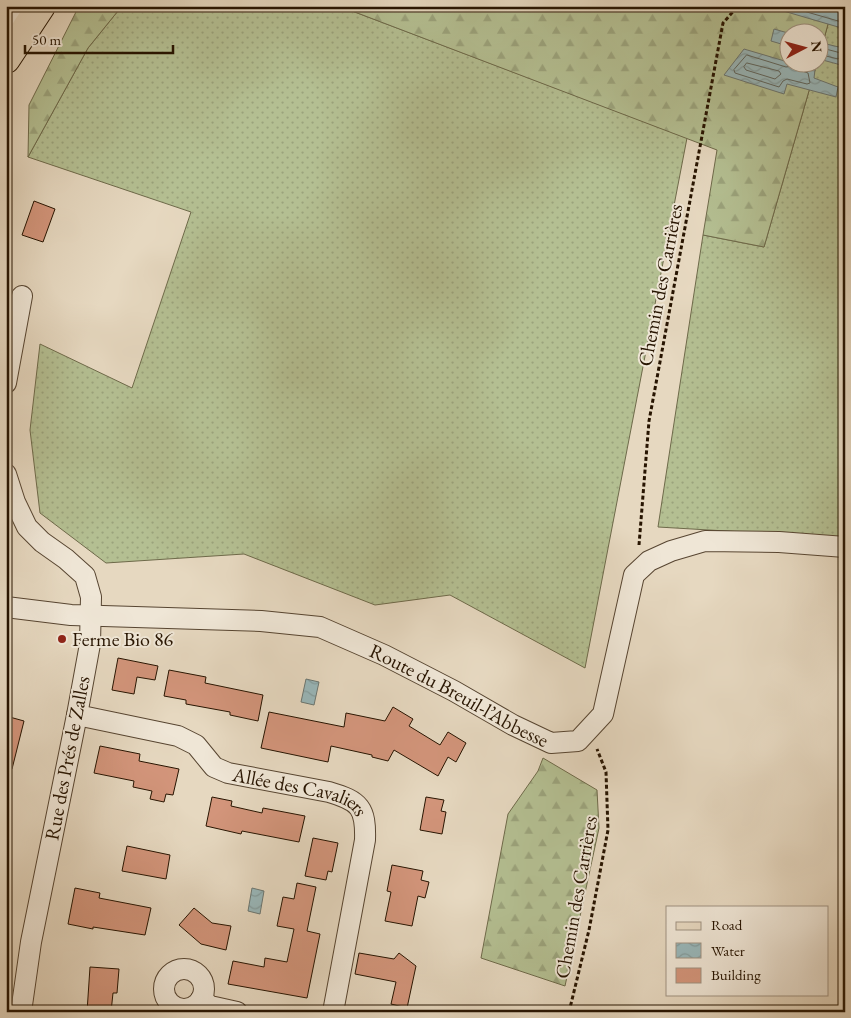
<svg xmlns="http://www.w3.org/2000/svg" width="851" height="1018" font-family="'EB Garamond',serif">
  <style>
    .grass { fill: url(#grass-dots); stroke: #6e6a4a }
    .forest { fill: url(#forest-firs); stroke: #6e6a4a }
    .water { fill: url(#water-waves); stroke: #6b7671 }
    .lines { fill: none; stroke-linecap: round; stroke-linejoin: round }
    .shore { stroke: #60665e; stroke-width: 1 }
    .building { fill: #d3957b; stroke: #271401 }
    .street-casing { stroke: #574531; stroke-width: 22 }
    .secondary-casing { stroke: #271401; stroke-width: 30 }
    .primary-casing { stroke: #271401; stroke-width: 30 }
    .path { stroke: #271401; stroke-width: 3; stroke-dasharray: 4 2.5; stroke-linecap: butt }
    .street { stroke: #efe6d6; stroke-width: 20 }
    .secondary { stroke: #efe6d6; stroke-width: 28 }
    .primary { stroke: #e6d8c0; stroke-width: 28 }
    .poi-dot { fill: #8f2418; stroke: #efe6d6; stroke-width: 2 }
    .labels { text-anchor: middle; stroke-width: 4; stroke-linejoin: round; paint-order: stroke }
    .street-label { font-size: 20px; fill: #271401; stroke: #efe6d6 }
    .poi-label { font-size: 20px; fill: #271401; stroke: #efe6d6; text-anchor: start }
  </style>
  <defs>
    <pattern id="grass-dots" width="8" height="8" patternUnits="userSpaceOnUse" patternTransform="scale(1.25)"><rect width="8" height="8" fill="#b4bf92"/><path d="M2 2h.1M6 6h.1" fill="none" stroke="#9ba37c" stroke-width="1.8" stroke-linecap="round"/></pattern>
    <pattern id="forest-firs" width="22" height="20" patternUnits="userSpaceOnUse" patternTransform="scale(1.25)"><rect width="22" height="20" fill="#b4bf92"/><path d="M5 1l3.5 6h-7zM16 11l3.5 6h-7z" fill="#9ba37c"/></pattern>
    <pattern id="water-waves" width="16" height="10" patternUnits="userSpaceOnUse" patternTransform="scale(1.25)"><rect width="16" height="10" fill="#99b8bb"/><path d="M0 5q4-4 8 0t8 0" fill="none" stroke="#849d9f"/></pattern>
  </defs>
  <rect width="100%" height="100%" fill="#e6d8c0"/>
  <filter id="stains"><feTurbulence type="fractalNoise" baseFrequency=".004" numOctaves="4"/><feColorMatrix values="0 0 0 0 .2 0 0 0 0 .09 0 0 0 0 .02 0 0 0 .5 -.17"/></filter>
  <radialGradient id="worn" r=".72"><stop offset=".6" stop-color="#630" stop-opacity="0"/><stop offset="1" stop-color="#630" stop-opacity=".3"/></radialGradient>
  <g class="grass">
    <path d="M 122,6 L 339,6 L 687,138 L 585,668 L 450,595 L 375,605 L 244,554 L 106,563 L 40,513 L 30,430 L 40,344 L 132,388 L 191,212 L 28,157 L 88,48 Z"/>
    <path d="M 833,6 L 845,6 L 845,538 L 658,527 L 703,235 L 764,247 L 817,63 L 818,62 L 819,57 Z"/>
  </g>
  <g class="forest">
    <path d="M 79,6 L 122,6 L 88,48 L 28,157 L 29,105 Z"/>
    <path d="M 339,6 L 833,6 L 819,57 L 818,32 L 788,32 L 788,62 L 817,63 L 764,247 L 703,235 L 717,150 Z"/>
    <path d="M 543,758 L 597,790 L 599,828 L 565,986 L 481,958 L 508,814 L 538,771 Z"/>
  </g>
  <g class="water">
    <path d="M 781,6 L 822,6 L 845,12 L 845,29 L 780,10 Z"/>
    <path d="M 774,29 L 788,33 L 788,46 L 771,41 Z"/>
    <path d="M 818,42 L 843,48 L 843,61 L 841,65 L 819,59 Z"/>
    <path d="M 744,49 L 815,70 L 814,78 L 838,87 L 836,97 L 787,84 L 784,94 L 724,75 Z"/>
    <path d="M 306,679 L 319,682 L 314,705 L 301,702 Z"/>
    <path d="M 252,888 L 264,891 L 260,914 L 248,911 Z"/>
  </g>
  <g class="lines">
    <g class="shore">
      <path d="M 786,6 L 845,23"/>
      <path d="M 818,47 L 841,53 L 843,56 L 838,59 L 818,54"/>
      <path d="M 747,55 L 786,67 L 792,66 L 796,69 L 808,73 L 810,83 L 807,84 L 787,79 L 783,81 L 779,87 L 735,73 L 734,70 Z"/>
      <path d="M 747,63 L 779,71 L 781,74 L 775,79 L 746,70 L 744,67 Z"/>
    </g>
  </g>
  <g class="building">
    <path d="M 34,201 L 55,209 L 43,242 L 22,235 Z"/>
    <path d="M 118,658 L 158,666 L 155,680 L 137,677 L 134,694 L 112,690 Z"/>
    <path d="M 169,670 L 206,677 L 205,683 L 263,695 L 258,721 L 230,715 L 230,712 L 186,704 L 186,700 L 164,696 Z"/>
    <path d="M 393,707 L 413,719 L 409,726 L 440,745 L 448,732 L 466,743 L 456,762 L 448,757 L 438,776 L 394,750 L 388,761 L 372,757 L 372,755 L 331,746 L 328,762 L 261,748 L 269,712 L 344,727 L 346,713 L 385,721 Z"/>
    <path d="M 6,716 L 24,721 L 12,769 L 6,768 Z"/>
    <path d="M 100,746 L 140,754 L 139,761 L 179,769 L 173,795 L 166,794 L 164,802 L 150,799 L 152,791 L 133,787 L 134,781 L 94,773 Z"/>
    <path d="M 212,797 L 232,801 L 231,806 L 262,813 L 263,808 L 305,816 L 299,842 L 242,831 L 241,834 L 206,826 Z"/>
    <path d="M 426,797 L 444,800 L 441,811 L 446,812 L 442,834 L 420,830 Z"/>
    <path d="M 313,838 L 338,843 L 332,872 L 328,871 L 326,880 L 305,876 Z"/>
    <path d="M 127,846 L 170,855 L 166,879 L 122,871 Z"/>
    <path d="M 392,865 L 423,871 L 421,880 L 429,882 L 425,898 L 418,896 L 412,926 L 385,921 L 391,892 L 387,891 Z"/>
    <path d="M 297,883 L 316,887 L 307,931 L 320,934 L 307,998 L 228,984 L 233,961 L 264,967 L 265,958 L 287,962 L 294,929 L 277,926 L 283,897 L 294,899 Z"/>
    <path d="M 75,888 L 100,893 L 99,898 L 151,908 L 145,935 L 93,927 L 93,929 L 68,924 Z"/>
    <path d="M 194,908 L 212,923 L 231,926 L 226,950 L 201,944 L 179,925 Z"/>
    <path d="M 359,953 L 394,959 L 399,953 L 416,966 L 407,1008 L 391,1004 L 396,982 L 355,974 Z"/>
    <path d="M 90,967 L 119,969 L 117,993 L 113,993 L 111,1012 L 87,1012 Z"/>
  </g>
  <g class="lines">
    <g class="street-casing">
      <g id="street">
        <path d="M 6,383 L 22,296"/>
        <path d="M 6,474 L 15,502 L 27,527 L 42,542 L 66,559 L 85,576 L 91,597 L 90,644 L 77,715 L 31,942 L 21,1012"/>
        <path id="s1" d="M 6,607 L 71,615 L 261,621 L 320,627 L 384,655 L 454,691 L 513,725 L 551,743 L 578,741 L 603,714 L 634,575 L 649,561 L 671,551 L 705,541 L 779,542 L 845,547"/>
        <path id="s2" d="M 77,715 L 178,736 L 196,745 L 214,767 L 228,773 L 329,792 C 360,801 366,808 365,840 L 333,1012"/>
        <circle cx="184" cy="989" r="20"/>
        <path d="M 201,999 L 210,1006 L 237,1012"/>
      </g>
    </g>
    <g class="secondary-casing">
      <path id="secondary" d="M 6,15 L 36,11"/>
    </g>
    <g class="primary-casing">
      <path id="primary" d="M 6,59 L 41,6"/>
    </g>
    <g class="path">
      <path d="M 639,545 L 649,421 L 723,23 L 738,6"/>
      <path d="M 569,1012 L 589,930 L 608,830 L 606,772 L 597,749"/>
    </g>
    <use href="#street" class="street"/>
    <use href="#secondary" class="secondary"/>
    <use href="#primary" class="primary"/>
  </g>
  <circle class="poi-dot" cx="62" cy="639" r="5"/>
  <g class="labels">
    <g class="street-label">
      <text transform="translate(660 285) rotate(-79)" y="7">Chemin des Carrières</text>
      <text dy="7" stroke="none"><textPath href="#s1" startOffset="470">Route du Breuil-l’Abbesse</textPath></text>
      <text transform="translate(67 758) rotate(-79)" y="7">Rue des Prés de Zalles</text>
      <text dy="7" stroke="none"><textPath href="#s2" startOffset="242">Allée des Cavaliers</textPath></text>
      <text transform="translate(576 897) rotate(-80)" y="7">Chemin des Carrières</text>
    </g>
    <g class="poi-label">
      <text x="72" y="646">Ferme Bio 86</text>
    </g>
  </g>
  <rect width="851" height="1018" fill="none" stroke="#e6d8c0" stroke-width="25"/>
  <rect x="8" y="8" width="836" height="1003" fill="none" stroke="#271401" stroke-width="2.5"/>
  <rect x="12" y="12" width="826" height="993" fill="none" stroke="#271401"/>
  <rect x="666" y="906" width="162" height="90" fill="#efe6d6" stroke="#9f9281"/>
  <rect x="676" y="922" width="25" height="8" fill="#e6d8c0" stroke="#9f9281"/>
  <text x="711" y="930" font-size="15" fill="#271401">Road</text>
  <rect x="676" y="943" width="25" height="15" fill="url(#water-waves)" stroke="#9f9281"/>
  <text x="711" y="956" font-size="15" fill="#271401">Water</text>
  <rect x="676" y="968" width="25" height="15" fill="#d3957b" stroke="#9f9281"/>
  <text x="711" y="980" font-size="15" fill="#271401">Building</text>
  <g transform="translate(804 48) rotate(84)"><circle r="24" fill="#efe6d6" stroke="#9f9281"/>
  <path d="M0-4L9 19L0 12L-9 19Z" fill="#8f2418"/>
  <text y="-8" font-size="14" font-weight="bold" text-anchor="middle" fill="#271401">N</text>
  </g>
  <path d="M25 45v8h148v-8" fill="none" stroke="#271401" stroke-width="2.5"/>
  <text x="32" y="45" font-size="15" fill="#271401" stroke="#efe6d6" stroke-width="4" paint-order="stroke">50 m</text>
  <rect width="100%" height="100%" filter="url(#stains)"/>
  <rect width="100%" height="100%" fill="url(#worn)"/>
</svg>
